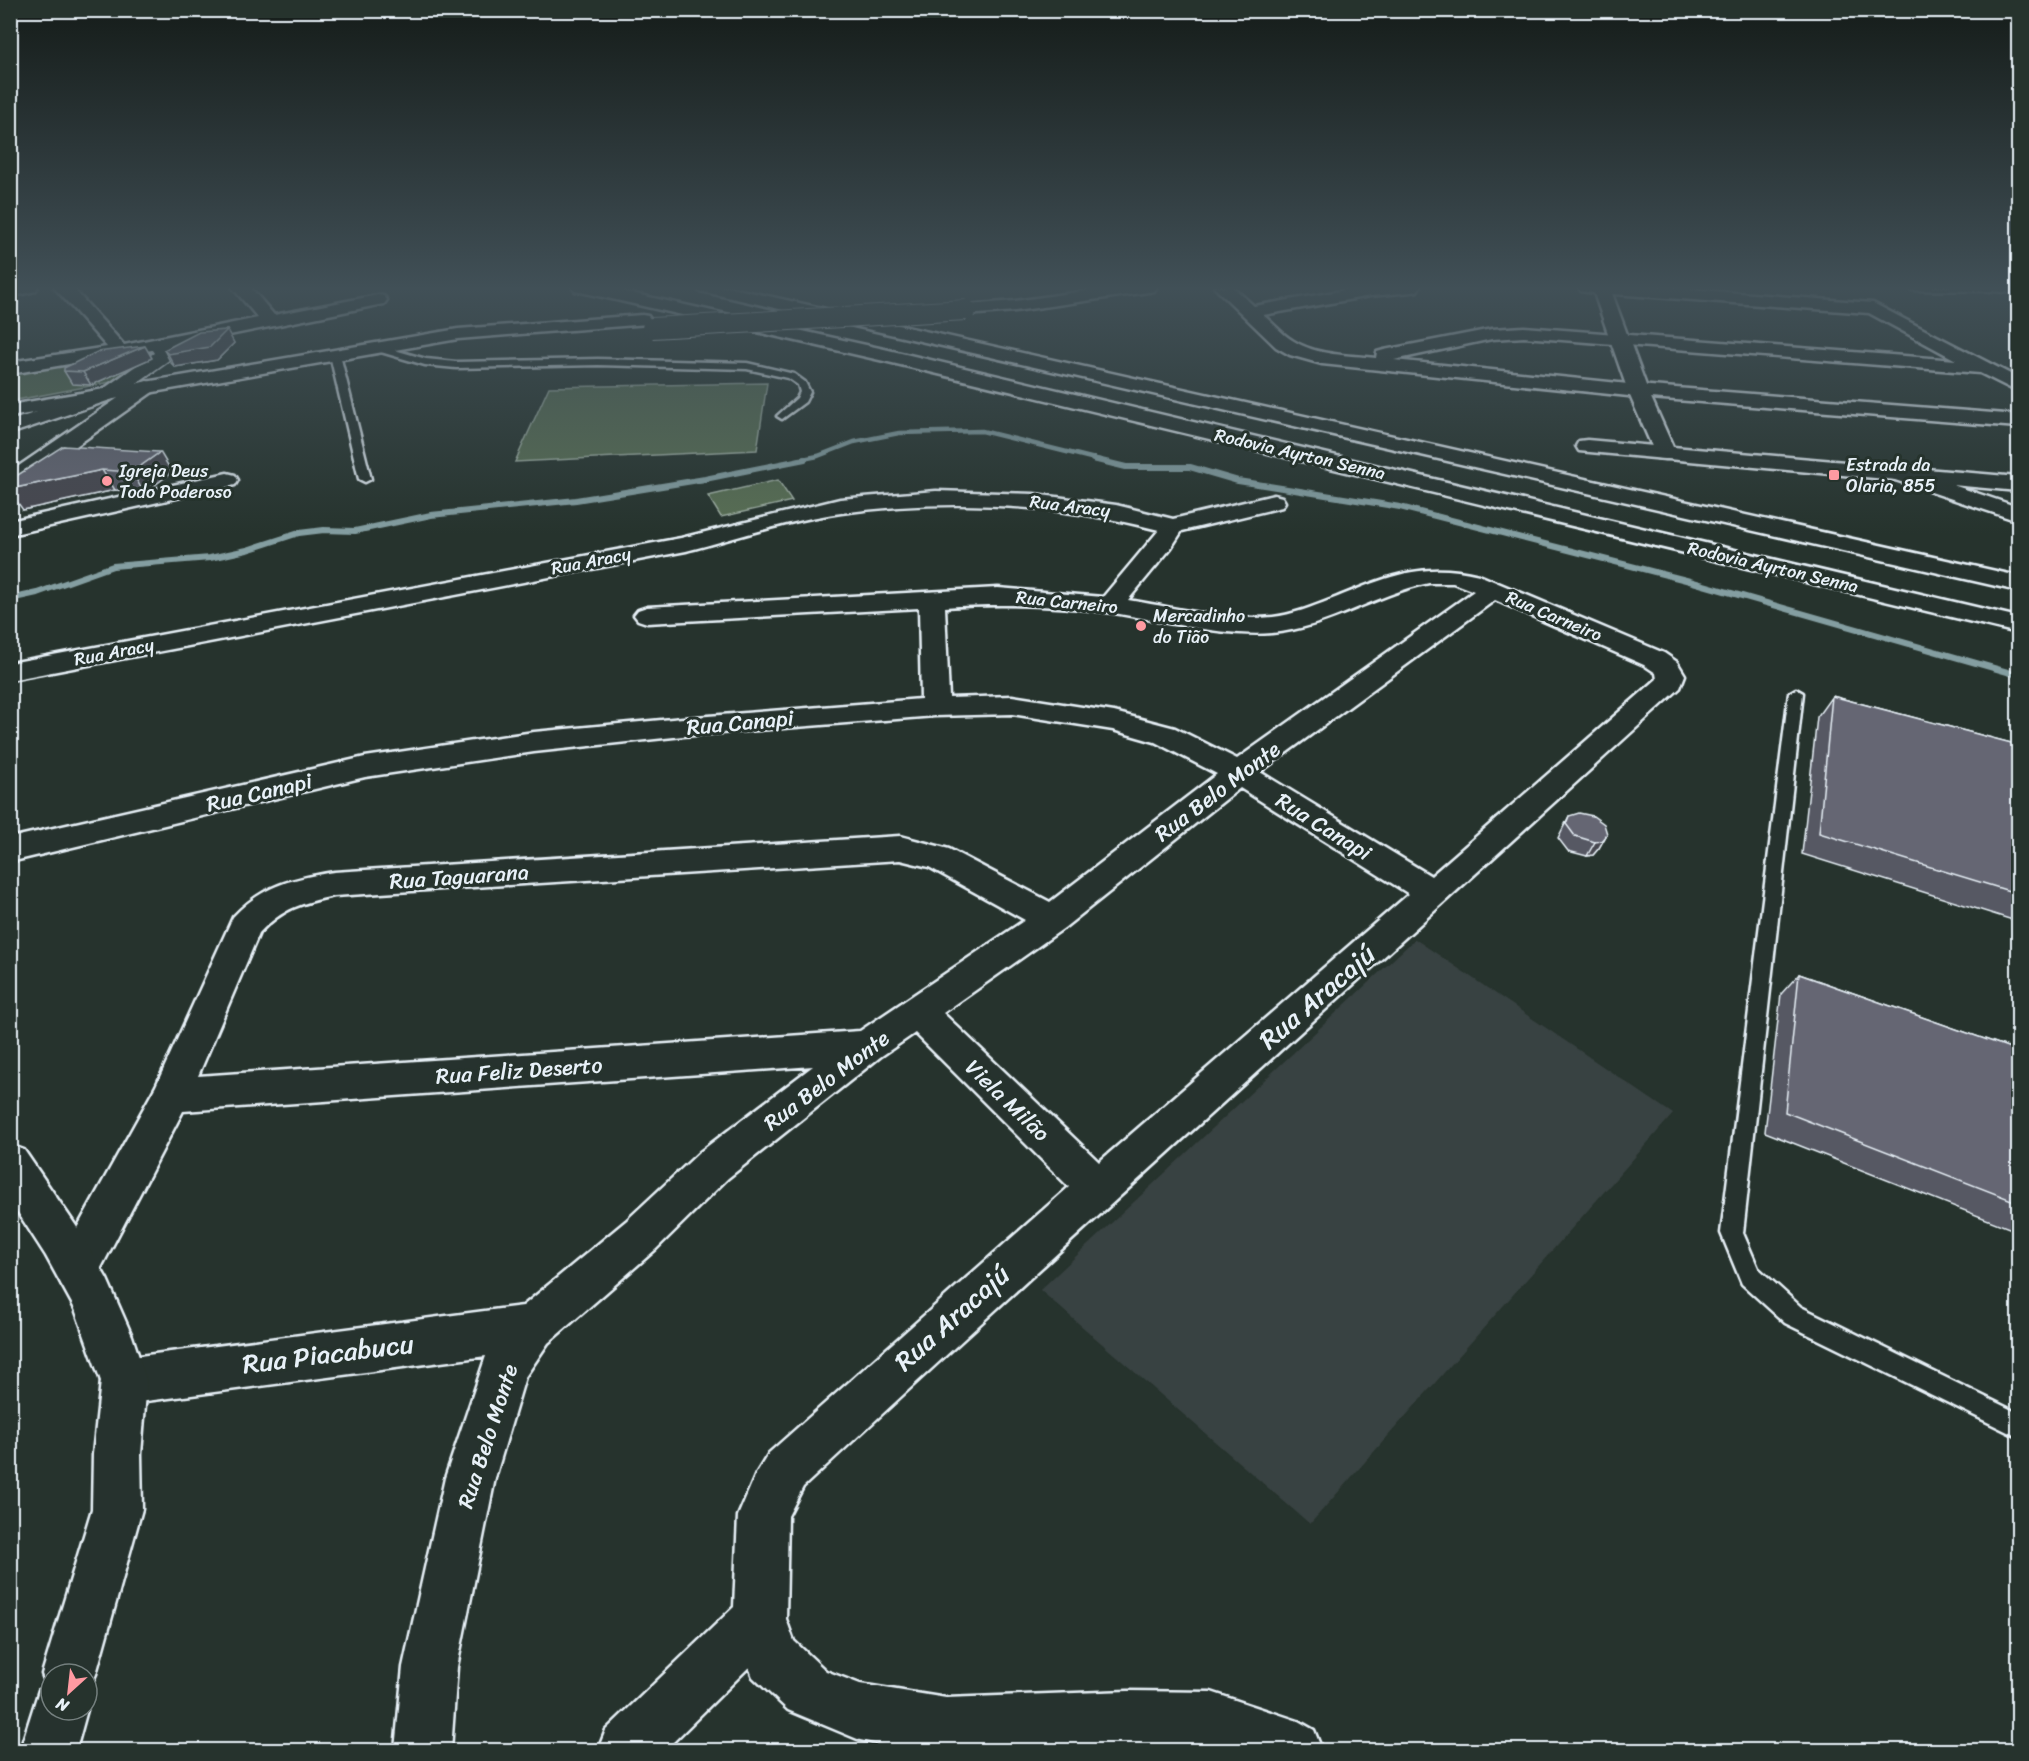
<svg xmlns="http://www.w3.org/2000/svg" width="2029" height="1761" font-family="Sriracha,sans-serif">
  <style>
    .built { fill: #394242 }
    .green { fill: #586e52; stroke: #a0b0a5; stroke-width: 1.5 }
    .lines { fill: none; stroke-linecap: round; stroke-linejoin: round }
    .stream-far1 { stroke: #849ea1; stroke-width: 4.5 }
    .stream { stroke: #849ea1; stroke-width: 6 }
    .service-casing { stroke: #e8f1f8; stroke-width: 5 }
    .minor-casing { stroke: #e8f1f8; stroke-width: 5 }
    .tertiary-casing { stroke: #e8f1f8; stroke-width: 5 }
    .secondary-casing { stroke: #e8f1f8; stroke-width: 5 }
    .motorway-casing { stroke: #e8f1f8; stroke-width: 5 }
    .service { fill: #26332d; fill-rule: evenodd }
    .minor { fill: #26332d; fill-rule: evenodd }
    .tertiary { fill: #26332d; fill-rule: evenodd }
    .secondary { fill: #26332d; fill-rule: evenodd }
    .motorway { fill: #26332d; fill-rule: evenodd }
    .secondary-bridge-casing { stroke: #e8f1f8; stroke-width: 22; stroke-linecap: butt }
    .secondary-bridge { stroke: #26332d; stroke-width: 20 }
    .wall { fill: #575863; stroke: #e8f1f8; stroke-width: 1.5 }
    .shaded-wall { fill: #474750; stroke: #e8f1f8; stroke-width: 1.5 }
    .building { fill: #656673; stroke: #e8f1f8; stroke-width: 1.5 }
    .poi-dot { fill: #ff9aa2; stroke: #26332d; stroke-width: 2 }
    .labels { text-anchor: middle; stroke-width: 6; stroke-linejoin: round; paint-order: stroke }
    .far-street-label { font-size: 18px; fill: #e8f1f8; stroke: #26332d }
    .far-poi-label { font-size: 18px; fill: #e8f1f8; stroke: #26332d; text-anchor: start }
    .street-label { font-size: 22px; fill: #e8f1f8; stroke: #26332d }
    .near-street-label { font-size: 27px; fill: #e8f1f8; stroke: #26332d }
  </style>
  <rect width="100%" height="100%" fill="#26332d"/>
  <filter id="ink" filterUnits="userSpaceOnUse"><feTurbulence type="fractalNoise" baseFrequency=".0167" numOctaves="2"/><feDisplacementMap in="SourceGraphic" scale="12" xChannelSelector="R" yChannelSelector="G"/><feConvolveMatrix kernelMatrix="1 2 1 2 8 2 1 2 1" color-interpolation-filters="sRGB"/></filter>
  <g filter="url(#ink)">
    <path class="built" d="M 1415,939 L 1673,1114 L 1310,1524 L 1040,1290 Z"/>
    <g class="green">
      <path d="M 108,356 L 146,356 L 111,382 L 11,401 L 11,374 Z"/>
      <path d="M 767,383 L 757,450 L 515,462 L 549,387 Z"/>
      <path d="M 778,480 L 792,501 L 721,517 L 708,496 Z"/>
    </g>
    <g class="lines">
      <path class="stream-far1" d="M 798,460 L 818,456 L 854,442 L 899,433 L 982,431 L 1099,460"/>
      <g class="stream">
        <path d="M 1093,459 L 1126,467 L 1190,467 L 1238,481 L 1400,507 L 1686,580 L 2018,675"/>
        <path d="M 10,599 L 37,593 L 113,566 L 210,558 L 247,550 L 299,533 L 324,530 L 355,531 L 431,515 L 576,500 L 705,479 L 805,459"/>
      </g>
      <g class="service-casing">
        <g id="service">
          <path d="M 1908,287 L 2006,287 L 2018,289 L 2018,293 L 1993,291 L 1912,290 Z"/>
          <path d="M 377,345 L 426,359 L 456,362 L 598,359 L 747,363 L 794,374 L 805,382 L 810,392 L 805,402 L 782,419 L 777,416 L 797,398 L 800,392 L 798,385 L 788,378 L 747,369 L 598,365 L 456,368 L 425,365 L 374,350 L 374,346 Z"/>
          <path d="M 335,352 L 340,355 L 371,479 L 365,482 L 359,479 L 330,355 Z"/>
          <path d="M 1796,689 L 1803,693 L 1743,1233 L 1758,1268 L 1801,1307 L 2018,1413 L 2018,1437 L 1785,1323 L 1742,1284 L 1721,1233 L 1789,693 Z"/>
        </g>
      </g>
      <g class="minor-casing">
        <g id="minor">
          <path d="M 10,287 L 38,287 L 35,291 L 10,297 Z"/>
          <path d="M 54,287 L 72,287 L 124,345 L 258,318 L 232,287 L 250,287 L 274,315 L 378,295 L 384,296 L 387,300 L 384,304 L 378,305 L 170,347 L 175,353 L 173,357 L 116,398 L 102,398 L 99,394 L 102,390 L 154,353 L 152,350 L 10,374 L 10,362 L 107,347 Z"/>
          <path d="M 1214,287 L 1233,287 L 1254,306 L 1363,287 L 1420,287 L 1417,291 L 1411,292 L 1370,296 L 1263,315 C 1273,323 1282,334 1292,340 C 1317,356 1348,355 1376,358 L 1377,352 L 1384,350 L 1492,329 L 1524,327 L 1956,360 L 1869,313 L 1601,293 L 1595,292 L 1592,288 L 1658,287 L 1873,303 L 2018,378 L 2018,392 L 1980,373 L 1524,337 L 1492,339 L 1394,360 L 1638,385 L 2018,415 L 2018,427 L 1638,397 L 1322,364 L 1290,355 L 1276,347 Z"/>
          <path d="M 1587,440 L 1665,447 L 1673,448 L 1676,453 L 1673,458 L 1665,459 L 1579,451 L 1576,446 L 1579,441 Z"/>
          <path d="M 1900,467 L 2018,507 L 2018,521 L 1892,479 L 1889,474 L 1892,469 Z"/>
          <path d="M 227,473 L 235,475 L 238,480 L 235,485 L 10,535 L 10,521 Z"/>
          <path d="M 936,491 L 1034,494 L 1116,505 L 1173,519 L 1274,495 L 1282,497 L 1285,502 L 1282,507 L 1182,531 L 1171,548 L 1128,600 C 1173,607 1227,622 1273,617 C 1292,615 1312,607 1330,600 C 1383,579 1420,560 1479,575 L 1664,653 L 1677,662 L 1685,675 L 1680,688 C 1388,954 1093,1218 803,1487 L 788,1516 L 786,1619 L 794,1641 L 826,1671 L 860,1684 L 946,1698 L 1128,1691 L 1211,1692 L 1298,1721 L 1314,1730 L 1322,1750 L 1220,1750 L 1211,1748 L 1128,1747 L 1032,1750 L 920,1750 L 899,1748 L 860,1740 L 788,1710 L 753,1677 L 749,1667 L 665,1750 L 598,1750 L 606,1730 L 734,1607 L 738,1516 L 756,1474 L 769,1453 L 1069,1187 L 915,1033 L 880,1057 L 728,1178 L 656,1249 L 548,1343 L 525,1377 L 495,1478 L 457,1667 L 451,1750 L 395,1750 L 403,1667 L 445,1478 L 486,1356 L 124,1404 L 108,1397 L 101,1381 L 108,1365 L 124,1358 L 523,1306 L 626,1221 L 700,1152 L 813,1066 L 183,1111 L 92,1285 L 77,1291 L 62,1285 L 55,1270 L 62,1255 L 156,1086 L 233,917 C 263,885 292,879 334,872 L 900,836 L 949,849 L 1050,902 L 1217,774 L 1155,742 L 1113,730 L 1012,714 L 935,716 L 683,736 L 534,752 L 365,777 L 10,862 L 10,838 L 365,757 L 534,732 L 683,718 L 921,699 L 919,608 L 647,623 L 638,620 L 634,615 L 638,610 L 647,607 L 998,588 L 1103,597 L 1159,530 C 1056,504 947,498 841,513 C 789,520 737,538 686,551 L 10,680 L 10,663 L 681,538 L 840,499 ZM 1429,583 L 1453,583 L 1474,591 L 1237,759 L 1175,728 L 1114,712 L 1012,696 L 949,698 L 945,607 C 1001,603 1058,605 1114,613 C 1162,621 1225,637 1272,633 C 1328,628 1375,594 1429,583 ZM 1495,600 L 1644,665 L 1656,673 L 1657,679 L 1431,876 L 1260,772 ZM 1240,788 L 1409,894 L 1099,1162 L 943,1013 L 1064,928 ZM 900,860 L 929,867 L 1025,920 L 860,1031 L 198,1076 L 259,933 C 283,908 301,903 334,896 Z"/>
        </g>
      </g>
      <g class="tertiary-casing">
        <g id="tertiary">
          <path d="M 147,381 L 154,383 L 157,387 L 154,391 L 18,487 L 10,489 L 10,472 L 140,383 Z"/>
          <path d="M 109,388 L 116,390 L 119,394 L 116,398 L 10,434 L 10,421 Z"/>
          <path d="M 10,1145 L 24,1150 L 76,1226 L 107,1279 L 132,1336 L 147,1381 L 141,1454 L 142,1509 L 96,1674 L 87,1694 L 87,1674 L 51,1674 L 51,1710 L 87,1710 L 76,1750 L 20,1750 L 39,1690 L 47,1687 L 42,1674 L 92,1509 L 93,1454 L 101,1381 L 75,1309 L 46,1256 L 10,1200 Z"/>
        </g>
      </g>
      <g class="secondary-casing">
        <g id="secondary">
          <path d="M 1112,287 L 1157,287 L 1154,291 L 1148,292 L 1015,311 L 966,315 L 960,314 L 957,310 L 960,306 L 966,305 L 1015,301 Z"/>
          <path d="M 1578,287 L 1610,288 L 1648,391 L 1673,447 L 2018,477 L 2018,491 L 1657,458 L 1628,391 L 1594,293 L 1581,291 Z"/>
          <path d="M 642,315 L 648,316 L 651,320 L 648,324 L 458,339 L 10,417 L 10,405 L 458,329 Z"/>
        </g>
      </g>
      <g class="motorway-casing">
        <g id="motorway">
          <path d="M 572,287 L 604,287 L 884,349 L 2018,617 L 2018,633 L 884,361 L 581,292 L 575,291 Z"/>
          <path d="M 696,287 L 728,287 L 2018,576 L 2018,591 L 705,292 L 699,291 Z"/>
        </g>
      </g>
      <use href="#service" class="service"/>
      <use href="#minor" class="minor"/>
      <use href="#tertiary" class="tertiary"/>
      <use href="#secondary" class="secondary"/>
      <use href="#motorway" class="motorway"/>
      <g class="secondary-bridge-casing">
        <path id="secondary-bridge" d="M 652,328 L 966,310"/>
      </g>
      <use href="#secondary-bridge" class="secondary-bridge"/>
    </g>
    <g class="wall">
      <path d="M 227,330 L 234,343 L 217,360 L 175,367 L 171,363 L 164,350 Z"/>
      <path d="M 152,358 L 91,385 L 72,384 L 64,371 Z"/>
      <path d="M 63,446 L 172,472 L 144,493 L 115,490 L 23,510 Z"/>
      <path d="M 1832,696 L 2019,745 L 2019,922 L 1802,854 L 1817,717 Z"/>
      <path d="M 1569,816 L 1607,834 L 1599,848 L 1593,855 L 1587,856 L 1568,851 L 1558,838 Z"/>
      <path d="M 1799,974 L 2019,1051 L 2019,1232 L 1765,1132 L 1781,994 Z"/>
    </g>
    <g class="shaded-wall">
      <path d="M 227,330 L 234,343 L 217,360 L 175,367 L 168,354 Z"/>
      <path d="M 145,346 L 152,358 L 91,385 L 83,372 Z"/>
      <path d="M 160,452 L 172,472 L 144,493 L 132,472 Z"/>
      <path d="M 102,470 L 115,490 L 23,510 L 10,492 L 10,489 Z"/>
      <path d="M 1607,834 L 1599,848 L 1593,855 L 1587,856 L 1595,842 Z"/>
    </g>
    <g class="building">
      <path d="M 227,330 L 210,347 L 168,354 L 164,350 L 199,332 Z"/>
      <path d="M 145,346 L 83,372 L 64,371 L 64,368 L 97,352 Z"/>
      <path d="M 63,446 L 160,452 L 132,472 L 102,470 L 10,489 L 10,480 Z"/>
      <path d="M 1832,696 L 2019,745 L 2019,894 L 1819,833 Z"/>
      <path d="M 1579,813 L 1593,816 L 1604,824 L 1607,834 L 1601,841 L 1595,842 L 1575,836 L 1566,824 L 1569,816 Z"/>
      <path d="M 1799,974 L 2019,1051 L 2019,1203 L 1785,1112 Z"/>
    </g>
  </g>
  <linearGradient id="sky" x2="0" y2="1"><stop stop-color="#151c19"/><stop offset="0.54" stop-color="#415057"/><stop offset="1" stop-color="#415057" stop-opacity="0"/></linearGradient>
  <rect width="2029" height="534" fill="url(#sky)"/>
  <g class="poi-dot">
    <rect x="1828" y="469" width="12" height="12" rx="3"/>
    <circle cx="107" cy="481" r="6"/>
    <circle cx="1141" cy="626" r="6"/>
  </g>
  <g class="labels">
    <g class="far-street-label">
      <text transform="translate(1300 454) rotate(13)" y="6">Rodovia Ayrton Senna</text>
      <text transform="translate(1070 506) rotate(7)" y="6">Rua Aracy</text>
      <text transform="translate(591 561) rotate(-11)" y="6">Rua Aracy</text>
      <text transform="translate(1773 567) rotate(13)" y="6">Rodovia Ayrton Senna</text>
      <text transform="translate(1067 602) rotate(6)" y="6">Rua Carneiro</text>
      <text transform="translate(1554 616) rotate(23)" y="6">Rua Carneiro</text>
      <text transform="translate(114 652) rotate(-11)" y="6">Rua Aracy</text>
    </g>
    <g class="far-poi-label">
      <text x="1846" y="471">Estrada da<tspan x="1846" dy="21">Olaria, 855</tspan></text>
      <text x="119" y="477">Igreja Deus<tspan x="119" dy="21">Todo Poderoso</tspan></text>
      <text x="1153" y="622">Mercadinho<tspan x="1153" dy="21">do Tião</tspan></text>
    </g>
    <g class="street-label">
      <text transform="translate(740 722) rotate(-5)" y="8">Rua Canapi</text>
      <text transform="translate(1217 791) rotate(-37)" y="8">Rua Belo Monte</text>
      <text transform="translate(259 792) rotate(-13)" y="8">Rua Canapi</text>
      <text transform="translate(1324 826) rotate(32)" y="8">Rua Canapi</text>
      <text transform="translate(459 876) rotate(-4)" y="8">Rua Taguarana</text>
      <text transform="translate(519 1070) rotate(-4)" y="8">Rua Feliz Deserto</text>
      <text transform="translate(826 1080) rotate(-37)" y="8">Rua Belo Monte</text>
      <text transform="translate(1008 1100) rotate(44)" y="8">Viela Milão</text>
      <text transform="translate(487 1436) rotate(-72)" y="8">Rua Belo Monte</text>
    </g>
    <g class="near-street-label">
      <text transform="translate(1317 997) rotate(-41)" y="9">Rua Aracajú</text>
      <text transform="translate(952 1318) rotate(-42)" y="9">Rua Aracajú</text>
      <text transform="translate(328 1354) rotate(-7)" y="9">Rua Piacabucu</text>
    </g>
  </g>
  <rect width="2029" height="1761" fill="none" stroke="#26332d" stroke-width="36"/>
  <rect x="18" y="18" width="1993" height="1725" fill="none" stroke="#e8f1f8" stroke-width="2" filter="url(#ink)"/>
  <g transform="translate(69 1692) rotate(207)"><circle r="28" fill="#26332d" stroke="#747f7e" stroke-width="1.5"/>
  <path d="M0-4.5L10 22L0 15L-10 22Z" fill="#ff9aa2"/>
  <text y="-9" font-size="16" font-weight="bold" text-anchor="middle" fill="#e8f1f8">N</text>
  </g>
</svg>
